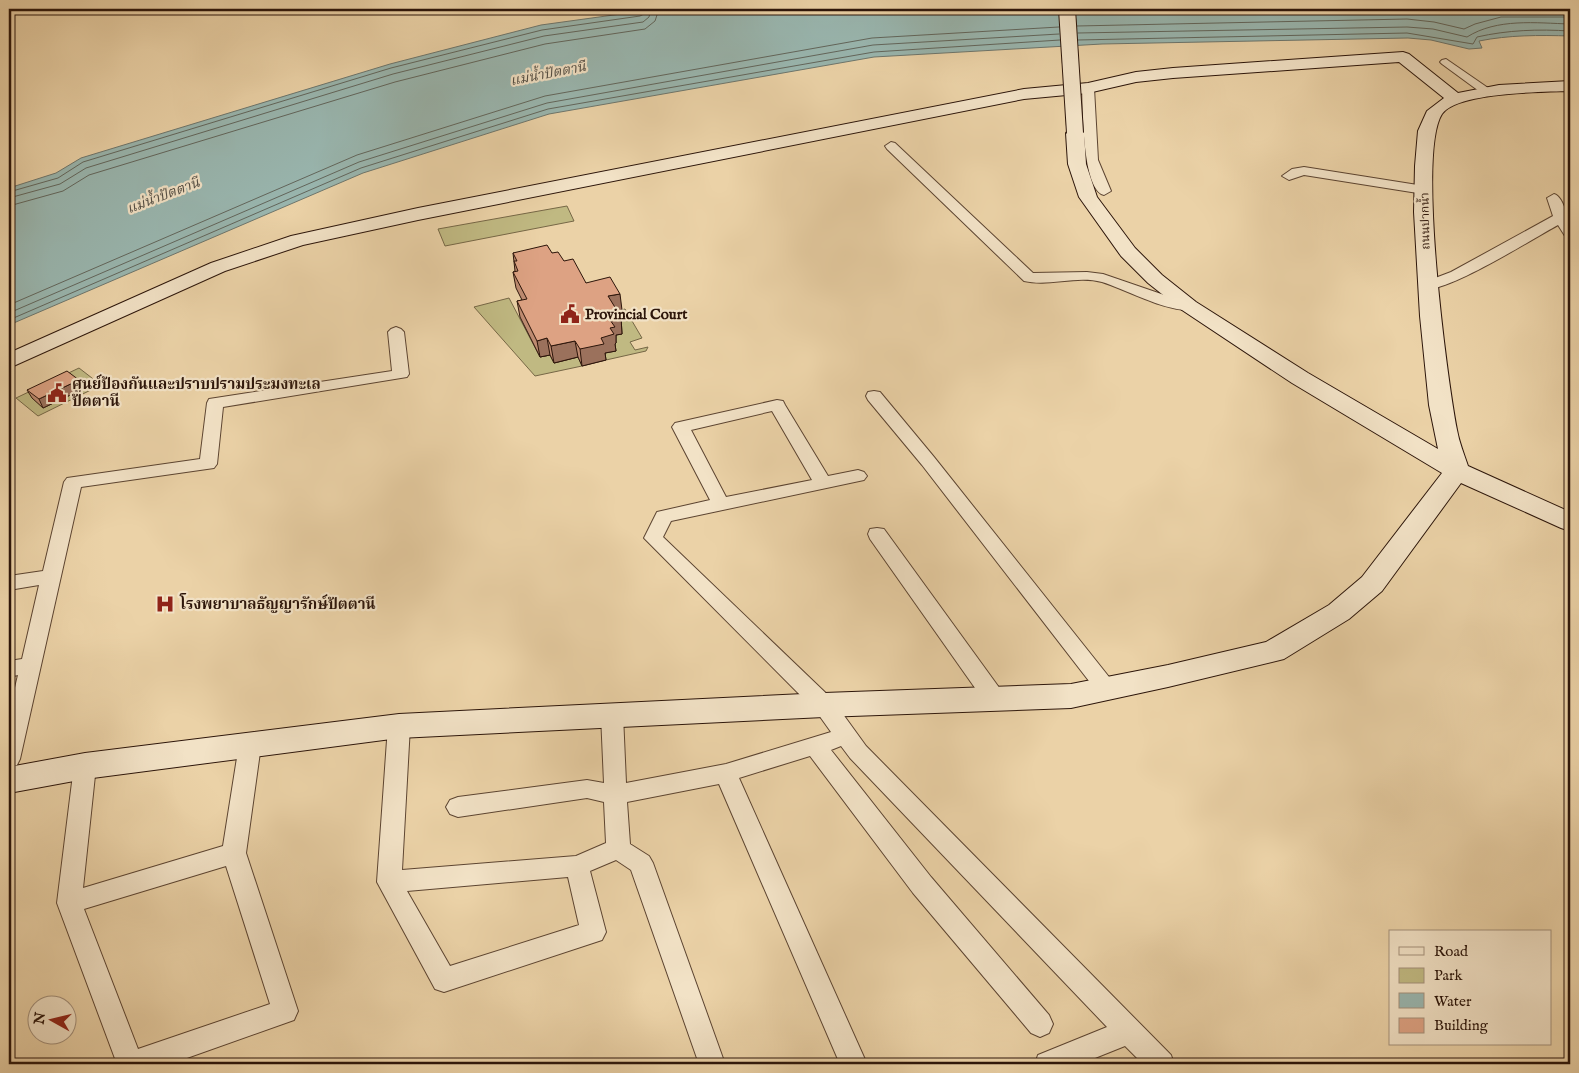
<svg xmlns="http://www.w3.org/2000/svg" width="1579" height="1073" font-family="'IM FELL English','Noto Serif Thai',serif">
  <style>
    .green { fill: #c0b982; stroke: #766746 }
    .water { fill: #99b6af; stroke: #6d766d }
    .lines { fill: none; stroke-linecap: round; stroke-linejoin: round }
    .shore { stroke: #62665c; stroke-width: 1 }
    .street-casing { stroke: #5c4431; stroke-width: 2 }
    .secondary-casing { stroke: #2c150a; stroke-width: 2 }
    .street { fill: #f2e2c6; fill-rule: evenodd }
    .secondary { fill: #f2e2c6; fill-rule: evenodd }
    .secondary-bridge-casing { stroke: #2c150a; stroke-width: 18; stroke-linecap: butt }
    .secondary-bridge { stroke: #f2e2c6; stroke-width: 16 }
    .wall { fill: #be8b71; stroke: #2c150a }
    .shaded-wall { fill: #9b715c; stroke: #2c150a }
    .building { fill: #dda283; stroke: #2c150a }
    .labels { text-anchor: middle; stroke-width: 4.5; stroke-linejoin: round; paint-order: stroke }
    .far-street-label { font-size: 12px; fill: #2c150a; stroke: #f2e2c6 }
    .far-water-label { font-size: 14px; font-style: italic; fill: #524d44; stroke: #f2e2c6 }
    .poi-label { font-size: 15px; font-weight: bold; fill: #2c150a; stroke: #f2e2c6; text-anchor: start }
  </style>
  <rect width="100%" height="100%" fill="#ebd2a7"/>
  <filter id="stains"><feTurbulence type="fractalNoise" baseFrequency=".004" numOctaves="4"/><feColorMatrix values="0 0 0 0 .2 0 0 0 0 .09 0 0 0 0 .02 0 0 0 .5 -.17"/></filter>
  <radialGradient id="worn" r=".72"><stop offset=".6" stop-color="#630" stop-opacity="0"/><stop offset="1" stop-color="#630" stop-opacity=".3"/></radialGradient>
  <g class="green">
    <path d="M 567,206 L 574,221 L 445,246 L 438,229 Z"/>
    <path d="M 509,298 L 540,357 L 550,355 L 554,363 L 578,357 L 582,366 L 535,376 L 474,307 Z"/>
    <path d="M 625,309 L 642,338 L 630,342 L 635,350 L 648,347 L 646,351 L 606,360 L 603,354 L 612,344 L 616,343 L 610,313 Z"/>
    <path d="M 79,368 L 101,385 L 38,416 L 16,398 Z"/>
  </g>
  <path class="water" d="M 657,9 L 1570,9 L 1570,36 C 1539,35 1509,35 1479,41 L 1482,48 L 1469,49 L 1431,40 L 1408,38 L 1102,44 L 874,57 L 549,114 L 363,173 L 9,325 L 9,188 L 56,173 L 81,158 L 390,64 L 541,25 Z"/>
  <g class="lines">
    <g class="shore">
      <path d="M 1077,26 L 1407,19 L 1434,22 L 1464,29 L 1475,24 L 1501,17 L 1570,17"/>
      <path d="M 1078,33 L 1407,27 L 1433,29 L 1467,37 C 1497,18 1536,23 1570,24"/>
      <path d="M 1078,40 L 1407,33 L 1473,44 L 1477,37 C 1508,30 1538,29 1570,31"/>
      <path d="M 9,192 L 58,178 L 83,162 L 391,68 L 542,30 L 640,16 L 644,14 L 645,9"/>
      <path d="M 9,198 L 60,184 L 86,168 L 393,74 L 544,36 L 643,22 L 649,17 L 651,9"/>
      <path d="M 9,206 L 63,191 L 89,175 L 395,82 L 545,44 L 645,29 L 655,21 L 659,9"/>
      <path d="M 9,305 L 357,155 L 545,96 L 872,38 L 1059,27"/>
      <path d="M 9,313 L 359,162 L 547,103 L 873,45 L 1059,34"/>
      <path d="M 9,320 L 361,168 L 548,109 L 874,52 L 1060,40"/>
    </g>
    <g class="street-casing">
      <g id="street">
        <path d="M 1446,59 L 1491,90 L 1493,92 L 1491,94 L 1483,94 L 1442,64 L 1440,62 L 1442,60 Z"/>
        <path d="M 1088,85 L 1094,88 L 1098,160 L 1111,191 L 1104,195 C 1082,190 1083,108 1082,88 Z"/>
        <path d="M 891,142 L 895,143 L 1033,273 L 1087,272 L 1103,274 L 1170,297 L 1194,303 L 1197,306 L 1194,309 C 1172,315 1125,289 1102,282 C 1076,275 1049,287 1024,281 L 887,149 L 885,146 Z"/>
        <path d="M 1304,167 L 1424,186 L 1431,190 L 1424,194 L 1304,175 L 1289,180 L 1282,176 L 1292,169 Z"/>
        <path d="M 1554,194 C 1565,197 1570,227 1570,237 L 1565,236 L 1558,225 C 1534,238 1444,295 1422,289 L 1420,286 L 1422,283 L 1451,272 L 1553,216 L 1547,198 Z"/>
        <path d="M 396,327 L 401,329 L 404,332 L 409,374 L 407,377 L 223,407 L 217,464 L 214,468 L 81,487 L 20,759 L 17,765 L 9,768 L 9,713 L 18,675 L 9,677 L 9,661 L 22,659 L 39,585 L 9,590 L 9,576 L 43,571 L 64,482 L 67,478 L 200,459 L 207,403 L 209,399 L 392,371 L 388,332 L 391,329 Z"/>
        <path d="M 874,391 L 880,392 L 934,457 L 1113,682 L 1117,688 L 1113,694 L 1106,696 L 1099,694 L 922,465 L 868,400 L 866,396 L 868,392 Z"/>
        <path d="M 777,400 L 783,401 L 785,405 L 828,476 L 858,470 L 864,472 L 867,476 L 864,480 L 671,521 L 663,537 L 832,699 L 866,746 L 1171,1055 L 1174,1064 L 1143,1064 L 1125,1046 L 1080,1064 L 1035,1064 L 1038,1055 L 1107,1027 L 850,758 L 841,746 L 831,750 L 931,877 L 1049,1015 L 1053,1024 L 1049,1033 L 1040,1037 L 1031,1033 L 913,893 L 810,756 L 739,778 L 867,1064 L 840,1064 L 719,784 L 627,802 L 630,844 L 649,856 L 653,863 L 725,1064 L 699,1064 L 631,870 L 616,860 L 590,871 L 606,932 L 602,940 L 444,992 L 435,989 L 377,882 L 388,726 L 391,720 L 399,717 L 407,720 L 410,726 L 402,870 L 576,856 L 606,843 L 604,802 L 587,798 L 458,817 L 450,814 L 446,807 L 450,800 L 458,797 L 587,780 L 604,783 L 601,715 L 604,709 L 612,707 L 620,709 L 623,715 L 626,783 L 726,764 L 831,732 L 816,711 L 644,538 L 657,512 L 710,500 L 672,427 L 675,423 ZM 772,411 L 812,480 L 726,497 L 691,430 ZM 568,877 L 579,925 L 450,966 L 407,891 Z"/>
        <path d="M 877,528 L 884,529 L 1003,693 L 1006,699 L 1003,705 L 995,707 L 987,705 L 870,539 L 868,534 L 870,529 Z"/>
        <path d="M 250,736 L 258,739 L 261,745 L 246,853 L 298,1011 L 294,1020 L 170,1064 L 117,1064 L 57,903 L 74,766 L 77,760 L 85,757 L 93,760 L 96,766 L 83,888 L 223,846 L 239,745 L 242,739 ZM 226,866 L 270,1004 L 138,1049 L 84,909 Z"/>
      </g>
    </g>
    <g class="secondary-casing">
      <path id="secondary" d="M 1403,52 L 1409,54 L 1458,93 L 1499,85 L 1570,81 L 1570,91 C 1544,92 1457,92 1442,114 C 1417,153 1447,378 1457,430 C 1459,442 1464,454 1468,466 L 1570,512 L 1570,531 L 1561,528 L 1461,483 L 1382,591 L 1349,619 L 1284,659 L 1168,687 L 1071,708 L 824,717 L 399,738 L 85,779 L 9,793 L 9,767 L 85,753 L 399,714 L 824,693 L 1071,684 L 1168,665 L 1266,642 L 1329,605 L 1362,577 L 1442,473 L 1292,383 L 1182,310 L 1148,283 L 1121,256 L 1079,197 L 1068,164 L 1066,133 L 1069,129 L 1075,128 L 1081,129 L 1084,133 L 1086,164 L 1097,197 L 1135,248 L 1162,275 L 1196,302 L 1308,373 L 1438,449 L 1429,405 L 1420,316 L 1414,212 L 1415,166 L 1418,131 L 1427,111 L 1444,98 L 1399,62 L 1173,78 L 1136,82 L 1088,93 L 1024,99 L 418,220 L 303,245 L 225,271 L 9,368 L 9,353 L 211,263 L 291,236 L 418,208 L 1024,89 L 1088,83 L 1136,72 L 1173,68 Z"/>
    </g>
    <use href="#street" class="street"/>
    <use href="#secondary" class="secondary"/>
    <g class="secondary-bridge-casing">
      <path id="secondary-bridge" d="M 1067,9 L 1075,133"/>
    </g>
    <use href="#secondary-bridge" class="secondary-bridge"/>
  </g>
  <g class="wall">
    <path d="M 513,253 L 552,253 L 564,261 L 586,283 L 622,310 L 617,311 L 621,317 L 622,334 L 616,335 L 616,343 L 615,344 L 616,351 L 605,353 L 606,360 L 582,366 L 578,357 L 554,363 L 550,355 L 540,357 L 520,317 L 517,301 L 522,300 L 516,288 L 513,272 L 515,271 Z"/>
    <path d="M 79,380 L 83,389 L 43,408 L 32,398 L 27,390 Z"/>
  </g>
  <g class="shaded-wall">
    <path d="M 620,294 L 622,310 L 610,313 L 608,296 Z"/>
    <path d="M 621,317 L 622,334 L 616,335 L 616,343 L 615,344 L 616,351 L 605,353 L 606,360 L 582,366 L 580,349 L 601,338 L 610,320 Z"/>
    <path d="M 547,338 L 550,355 L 540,357 L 537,341 Z"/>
    <path d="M 575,341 L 578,357 L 554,363 L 551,346 Z"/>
    <path d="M 79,380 L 83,389 L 43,408 L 39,399 Z"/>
  </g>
  <g class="building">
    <path d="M 547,245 L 552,253 L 558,252 L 564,261 L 573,259 L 586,283 L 610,277 L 620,294 L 608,296 L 621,317 L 610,320 L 615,327 L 610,328 L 614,334 L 601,338 L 604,344 L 580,349 L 575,341 L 551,346 L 547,338 L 537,341 L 517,301 L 527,299 L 513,272 L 518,271 L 514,261 L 517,261 L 513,253 Z"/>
    <path d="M 67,371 L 79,380 L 39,399 L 27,390 Z"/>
  </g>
  <defs>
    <g id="civic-bare" transform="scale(1.5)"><path d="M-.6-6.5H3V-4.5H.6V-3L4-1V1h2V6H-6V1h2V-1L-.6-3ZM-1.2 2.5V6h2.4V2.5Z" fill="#8f2418" stroke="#f2e2c6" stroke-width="2.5" paint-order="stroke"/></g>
    <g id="hospital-bare" transform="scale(1.5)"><path d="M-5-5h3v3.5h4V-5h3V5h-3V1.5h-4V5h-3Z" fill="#8f2418" stroke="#f2e2c6" stroke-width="2.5" paint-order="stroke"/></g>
  </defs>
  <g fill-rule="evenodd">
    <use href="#civic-bare" x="570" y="314"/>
    <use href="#civic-bare" x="57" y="393"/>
    <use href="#hospital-bare" x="165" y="604"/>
  </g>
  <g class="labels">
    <g class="far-street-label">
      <text transform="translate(1425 221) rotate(-91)" y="4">ถนนปากน้ำ</text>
    </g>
    <g class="far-water-label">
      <text transform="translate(548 73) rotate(-11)" y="5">แม่น้ำปัตตานี</text>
      <text transform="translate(163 195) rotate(-21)" y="5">แม่น้ำปัตตานี</text>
    </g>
    <g class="poi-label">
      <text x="585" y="319">Provincial Court</text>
      <text x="72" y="389">ศูนย์ป้องกันและปราบปรามประมงทะเล<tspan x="72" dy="17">ปัตตานี</tspan></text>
      <text x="180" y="609">โรงพยาบาลธัญญารักษ์ปัตตานี</text>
    </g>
  </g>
  <rect width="1579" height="1073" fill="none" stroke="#ebd2a7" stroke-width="30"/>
  <rect x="10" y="10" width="1559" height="1053" fill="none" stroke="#2c150a" stroke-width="2.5"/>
  <rect x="15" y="15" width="1549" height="1043" fill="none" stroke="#2c150a"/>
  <rect x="1389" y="930" width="162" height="115" fill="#f2e2c6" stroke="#a3907b"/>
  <rect x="1399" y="947" width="25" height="8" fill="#f2e2c6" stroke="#a3907b"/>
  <text x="1434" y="956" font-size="15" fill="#2c150a">Road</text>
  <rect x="1399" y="968" width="25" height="15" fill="#c0b982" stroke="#a3907b"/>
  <text x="1434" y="980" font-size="15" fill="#2c150a">Park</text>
  <rect x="1399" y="993" width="25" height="15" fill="#99b6af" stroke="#a3907b"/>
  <text x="1434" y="1006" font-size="15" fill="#2c150a">Water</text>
  <rect x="1399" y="1018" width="25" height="15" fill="#dda283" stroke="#a3907b"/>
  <text x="1434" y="1030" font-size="15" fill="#2c150a">Building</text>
  <g transform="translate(52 1020) rotate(278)"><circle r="24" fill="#f2e2c6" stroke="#a3907b"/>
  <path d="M0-4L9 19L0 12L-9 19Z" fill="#8f2418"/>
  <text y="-8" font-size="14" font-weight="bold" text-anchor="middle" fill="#2c150a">N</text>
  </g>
  <rect width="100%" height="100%" filter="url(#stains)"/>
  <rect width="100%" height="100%" fill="url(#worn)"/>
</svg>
